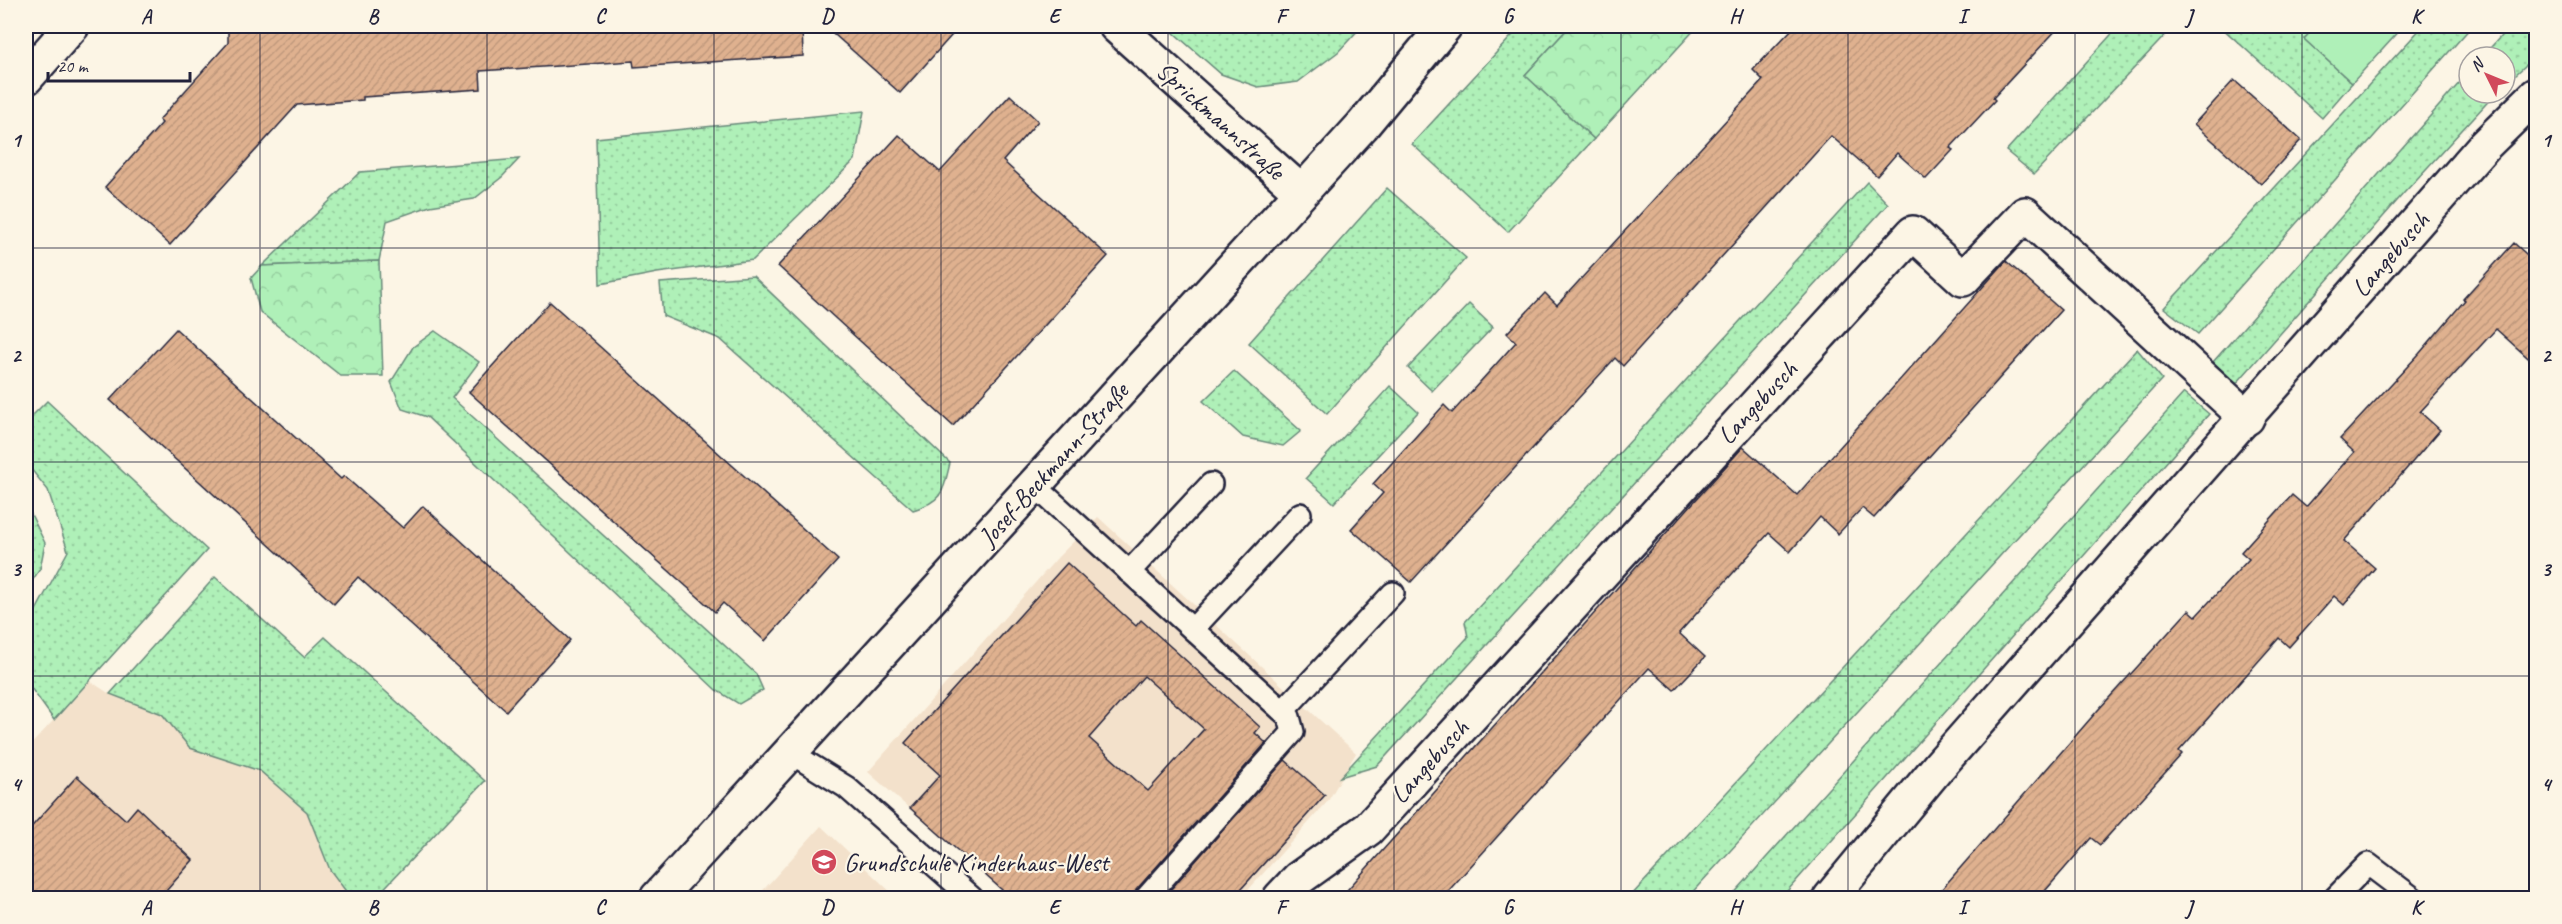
<svg xmlns="http://www.w3.org/2000/svg" width="2562" height="924" font-family="Caveat,sans-serif">
  <style>
    .built { fill: #f3e1cb }
    .grass { fill: url(#grass-dots); stroke: #68897a; stroke-width: 1.5 }
    .park { fill: url(#park-crowns); stroke: #68897a; stroke-width: 1.5 }
    .pitch { fill: #aff0b8; stroke: #68897a; stroke-width: 1.5 }
    .building { fill: url(#building-hatch); stroke: #22223b; stroke-width: 1.5; fill-rule: evenodd }
    .lines { fill: none; stroke-linecap: round; stroke-linejoin: round }
    .service-casing { stroke: #22223b; stroke-width: 26 }
    .minor-casing { stroke: #22223b; stroke-width: 38 }
    .service { stroke: #fcf5e5; stroke-width: 21 }
    .minor { stroke: #fcf5e5; stroke-width: 33 }
    .grid { fill: none; stroke: #22223b; stroke-width: 1.5; stroke-opacity: 0.55 }
    .labels { text-anchor: middle; stroke-width: 4.5; stroke-linejoin: round; paint-order: stroke }
    .street-label { font-size: 26px; fill: #22223b; stroke: #fcf5e5 }
    .poi-label { font-size: 26px; fill: #22223b; stroke: #fcf5e5; text-anchor: start }
    .neatline { fill: none; stroke: #22223b; stroke-width: 2 }
    .grid-label { font-size: 20px; text-anchor: middle; font-weight: bold; fill: #22223b }
  </style>
  <defs>
    <pattern id="grass-dots" width="8" height="8" patternUnits="userSpaceOnUse" patternTransform="scale(1.5)"><rect width="8" height="8" fill="#aff0b8"/><path d="M2 2h.1M6 6h.1" fill="none" stroke="#96ce9f" stroke-width="1.8" stroke-linecap="round"/></pattern>
    <pattern id="park-crowns" width="20" height="18" patternUnits="userSpaceOnUse" patternTransform="scale(1.5)"><rect width="20" height="18" fill="#aff0b8"/><path d="M2 6a3 3 0 1 1 6 0M12 15a3 3 0 1 1 6 0" fill="none" stroke="#96ce9f"/></pattern>
    <pattern id="building-hatch" width="6" height="6" patternUnits="userSpaceOnUse" patternTransform="scale(1.5)"><rect width="6" height="6" fill="#dfb18f"/><path d="M-1 1l2-2M0 6l6-6M5 7l2-2" fill="none" stroke="#bf987c"/></pattern>
  </defs>
  <rect width="100%" height="100%" fill="#fcf5e5"/>
  <filter id="ink" filterUnits="userSpaceOnUse"><feTurbulence type="fractalNoise" baseFrequency=".0167" numOctaves="2"/><feDisplacementMap in="SourceGraphic" scale="12" xChannelSelector="R" yChannelSelector="G"/><feConvolveMatrix kernelMatrix="1 2 1 2 8 2 1 2 1" color-interpolation-filters="sRGB"/></filter>
  <g filter="url(#ink)">
    <g class="built">
      <path d="M 1098,517 L 1356,753 L 1328,801 L 1241,898 L 1011,898 L 868,772 L 1058,557 Z"/>
      <path d="M 90,681 L 110,694 L 162,714 L 190,748 L 260,770 L 307,812 L 330,870 L 351,898 L 26,898 L 26,750 Z"/>
      <path d="M 821,826 L 897,898 L 756,898 Z"/>
    </g>
    <g class="grass">
      <path d="M 1166,26 L 1362,26 L 1338,52 L 1298,82 L 1258,87 L 1221,74 Z"/>
      <path d="M 1521,26 L 1570,26 L 1525,75 L 1594,139 L 1508,232 L 1412,144 Z"/>
      <path d="M 2119,26 L 2174,26 L 2034,174 L 2006,151 Z"/>
      <path d="M 2220,26 L 2316,26 L 2304,39 L 2352,83 L 2322,118 Z"/>
      <path d="M 2423,26 L 2472,26 L 2198,334 L 2164,308 Z"/>
      <path d="M 2510,26 L 2536,26 L 2536,56 L 2505,84 L 2505,57 L 2482,57 Z"/>
      <path d="M 2469,72 L 2469,93 L 2496,93 L 2404,193 L 2236,384 L 2213,362 Z"/>
      <path d="M 864,111 L 855,160 L 753,260 L 657,273 L 600,284 L 596,138 Z"/>
      <path d="M 519,159 L 502,177 L 474,199 L 430,206 L 387,221 L 379,261 L 262,266 L 360,172 Z"/>
      <path d="M 1867,182 L 1888,204 L 1377,766 L 1340,777 L 1468,637 L 1465,622 Z"/>
      <path d="M 1387,188 L 1466,258 L 1327,414 L 1249,343 Z"/>
      <path d="M 753,276 L 950,463 C 943,492 943,501 913,510 L 720,339 L 663,316 L 660,283 Z"/>
      <path d="M 1469,304 L 1493,327 L 1432,391 L 1408,368 Z"/>
      <path d="M 435,331 L 479,362 L 452,398 L 756,674 L 763,690 L 739,704 L 716,690 L 427,417 L 402,409 L 391,382 L 413,347 Z"/>
      <path d="M 2137,349 L 2162,379 L 1687,898 L 1629,898 Z"/>
      <path d="M 1234,371 L 1301,431 L 1283,446 L 1243,437 L 1203,401 Z"/>
      <path d="M 1390,386 L 1418,412 L 1334,503 L 1306,478 Z"/>
      <path d="M 2184,393 L 2209,414 L 1781,898 L 1730,898 Z"/>
      <path d="M 47,401 L 207,550 L 54,720 L 26,681 L 26,629 L 68,551 L 48,490 L 26,463 L 26,422 Z"/>
      <path d="M 26,504 L 45,543 L 40,569 L 26,590 Z"/>
      <path d="M 215,577 L 304,657 L 325,637 L 485,781 L 375,898 L 351,898 L 330,870 L 307,812 L 260,771 L 190,748 L 162,714 L 110,694 Z"/>
    </g>
    <g class="park">
      <path d="M 1570,26 L 1698,26 L 1594,139 L 1525,75 Z"/>
      <path d="M 379,261 L 383,376 L 341,376 L 260,312 L 251,278 L 262,266 Z"/>
    </g>
    <path class="pitch" d="M 2316,26 L 2404,26 L 2352,83 L 2304,39 Z"/>
    <g class="building">
      <path d="M 228,26 L 802,26 L 803,56 L 634,67 L 633,61 L 480,71 L 481,89 L 363,97 L 363,100 L 297,105 L 170,245 L 105,187 L 162,123 L 159,120 L 228,43 Z"/>
      <path d="M 825,26 L 960,26 L 900,93 Z"/>
      <path d="M 1795,26 L 2060,26 L 1993,98 L 1995,100 L 1950,148 L 1953,150 L 1926,179 L 1897,153 L 1877,176 L 1831,136 L 1623,366 L 1615,358 L 1411,582 L 1351,529 L 1383,493 L 1373,484 L 1444,405 L 1452,413 L 1516,342 L 1507,333 L 1545,293 L 1557,305 L 1763,80 L 1753,70 Z"/>
      <path d="M 2234,80 L 2301,140 L 2261,184 L 2194,124 Z"/>
      <path d="M 1010,95 L 1038,121 L 1003,161 L 1108,256 L 953,426 L 778,266 L 899,135 L 940,172 Z"/>
      <path d="M 2514,243 L 2536,263 L 2536,365 L 2496,329 L 2420,412 L 2440,430 L 2344,541 L 2375,568 L 2344,605 L 2334,596 L 2289,647 L 2279,638 L 2179,751 L 2182,754 L 2100,845 L 2091,838 L 2039,898 L 1934,898 L 2098,710 L 2189,610 L 2196,616 L 2249,559 L 2241,552 L 2292,495 L 2306,507 L 2354,452 L 2340,439 L 2419,354 L 2465,300 L 2463,299 Z"/>
      <path d="M 2006,261 L 2061,310 L 1874,518 L 1862,508 L 1838,534 L 1820,517 L 1790,552 L 1769,533 L 1679,633 L 1705,657 L 1674,690 L 1649,668 L 1442,898 L 1340,898 L 1743,447 L 1797,495 Z"/>
      <path d="M 550,302 L 838,560 L 765,641 L 723,603 L 715,612 L 469,392 Z"/>
      <path d="M 176,329 L 341,479 L 344,476 L 403,528 L 423,506 L 570,640 L 506,711 L 358,577 L 334,604 L 110,400 Z"/>
      <path d="M 1067,563 L 1136,626 L 1141,620 L 1260,727 L 1255,733 L 1266,743 L 1136,890 L 1134,898 L 1011,898 L 910,808 L 940,775 L 905,743 ZM 1144,676 L 1204,729 L 1148,791 L 1089,738 Z"/>
      <path d="M 1285,760 L 1325,795 L 1233,898 L 1163,898 Z"/>
      <path d="M 77,776 L 126,820 L 137,807 L 193,860 L 160,898 L 26,898 L 26,833 Z"/>
    </g>
    <g class="lines">
      <g class="service-casing">
        <g id="service">
          <path d="M 1034,485 L 1289,717 L 1293,732 L 1146,898"/>
          <path d="M 1129,572 L 1211,484"/>
          <path d="M 1193,629 L 1300,514"/>
          <path d="M 1283,711 L 1393,593"/>
          <path d="M 791,753 L 846,787 L 972,898"/>
          <path d="M 2335,898 L 2368,864 L 2413,898"/>
        </g>
      </g>
      <g class="minor-casing">
        <g id="minor">
          <path d="M 1116,26 L 1300,191"/>
          <path d="M 26,78 L 72,26"/>
          <path d="M 657,898 L 1362,126 L 1445,26"/>
          <path d="M 1280,898 L 1298,879 L 1368,829 L 1913,233 L 1963,279 L 2025,214 L 2247,418"/>
          <path d="M 1830,898 L 1939,766 L 2484,146 L 2536,95"/>
        </g>
      </g>
      <use href="#service" class="service"/>
      <use href="#minor" class="minor"/>
    </g>
  </g>
  <path class="grid" d="M 260,26 L 260,898M 487,26 L 487,898M 714,26 L 714,898M 941,26 L 941,898M 1168,26 L 1168,898M 1394,26 L 1394,898M 1621,26 L 1621,898M 1848,26 L 1848,898M 2075,26 L 2075,898M 2302,26 L 2302,898M 26,248 L 2536,248M 26,462 L 2536,462M 26,676 L 2536,676"/>
  <defs>
    <g id="school-disc" transform="scale(1.35)"><circle r="9.5" fill="#d1495b" stroke="#fcf5e5"/><path d="M0-5L7-2L0 1L-7-2ZM-4 1L0 2.5L4 1V4Q0 6-4 4Z" fill="#fff"/></g>
  </defs>
  <g fill-rule="evenodd">
    <use href="#school-disc" x="824" y="862"/>
  </g>
  <g class="labels">
    <g class="street-label">
      <text transform="translate(1221 120) rotate(42)" y="9">Sprickmannstraße</text>
      <text transform="translate(2390 254) rotate(-49)" y="9">Langebusch</text>
      <text transform="translate(1757 402) rotate(-47)" y="9">Langebusch</text>
      <text transform="translate(1053 464) rotate(-48)" y="9">Josef-Beckmann-Straße</text>
      <text transform="translate(1429 761) rotate(-48)" y="9">Langebusch</text>
    </g>
    <g class="poi-label">
      <text x="844" y="871">Grundschule Kinderhaus-West</text>
    </g>
  </g>
  <rect width="2562" height="924" fill="none" stroke="#fcf5e5" stroke-width="66"/>
  <g transform="translate(2487 75) rotate(313)"><circle r="28" fill="#fcf5e5" stroke="#a5a1a1" stroke-width="1.5"/>
  <path d="M0-4.5L10 22L0 15L-10 22Z" fill="#d1495b"/>
  <text y="-9" font-size="16" font-weight="bold" text-anchor="middle" fill="#22223b">N</text>
  </g>
  <path d="M48 72v9h142v-9" fill="none" stroke="#22223b" stroke-width="3"/>
  <text x="57" y="72" font-size="18" fill="#22223b" stroke="#fcf5e5" stroke-width="4.5" paint-order="stroke">20 m</text>
  <rect x="33" y="33" width="2496" height="858" class="neatline"/>
  <g class="grid-label">
    <text x="146" y="23">A</text>
    <text x="373" y="23">B</text>
    <text x="600" y="23">C</text>
    <text x="827" y="23">D</text>
    <text x="1054" y="23">E</text>
    <text x="1281" y="23">F</text>
    <text x="1508" y="23">G</text>
    <text x="1735" y="23">H</text>
    <text x="1962" y="23">I</text>
    <text x="2189" y="23">J</text>
    <text x="2416" y="23">K</text>
    <text x="16" y="147">1</text>
    <text x="2546" y="147">1</text>
    <text x="16" y="362">2</text>
    <text x="2546" y="362">2</text>
    <text x="16" y="576">3</text>
    <text x="2546" y="576">3</text>
    <text x="16" y="791">4</text>
    <text x="2546" y="791">4</text>
    <text x="146" y="914">A</text>
    <text x="373" y="914">B</text>
    <text x="600" y="914">C</text>
    <text x="827" y="914">D</text>
    <text x="1054" y="914">E</text>
    <text x="1281" y="914">F</text>
    <text x="1508" y="914">G</text>
    <text x="1735" y="914">H</text>
    <text x="1962" y="914">I</text>
    <text x="2189" y="914">J</text>
    <text x="2416" y="914">K</text>
  </g>
</svg>
